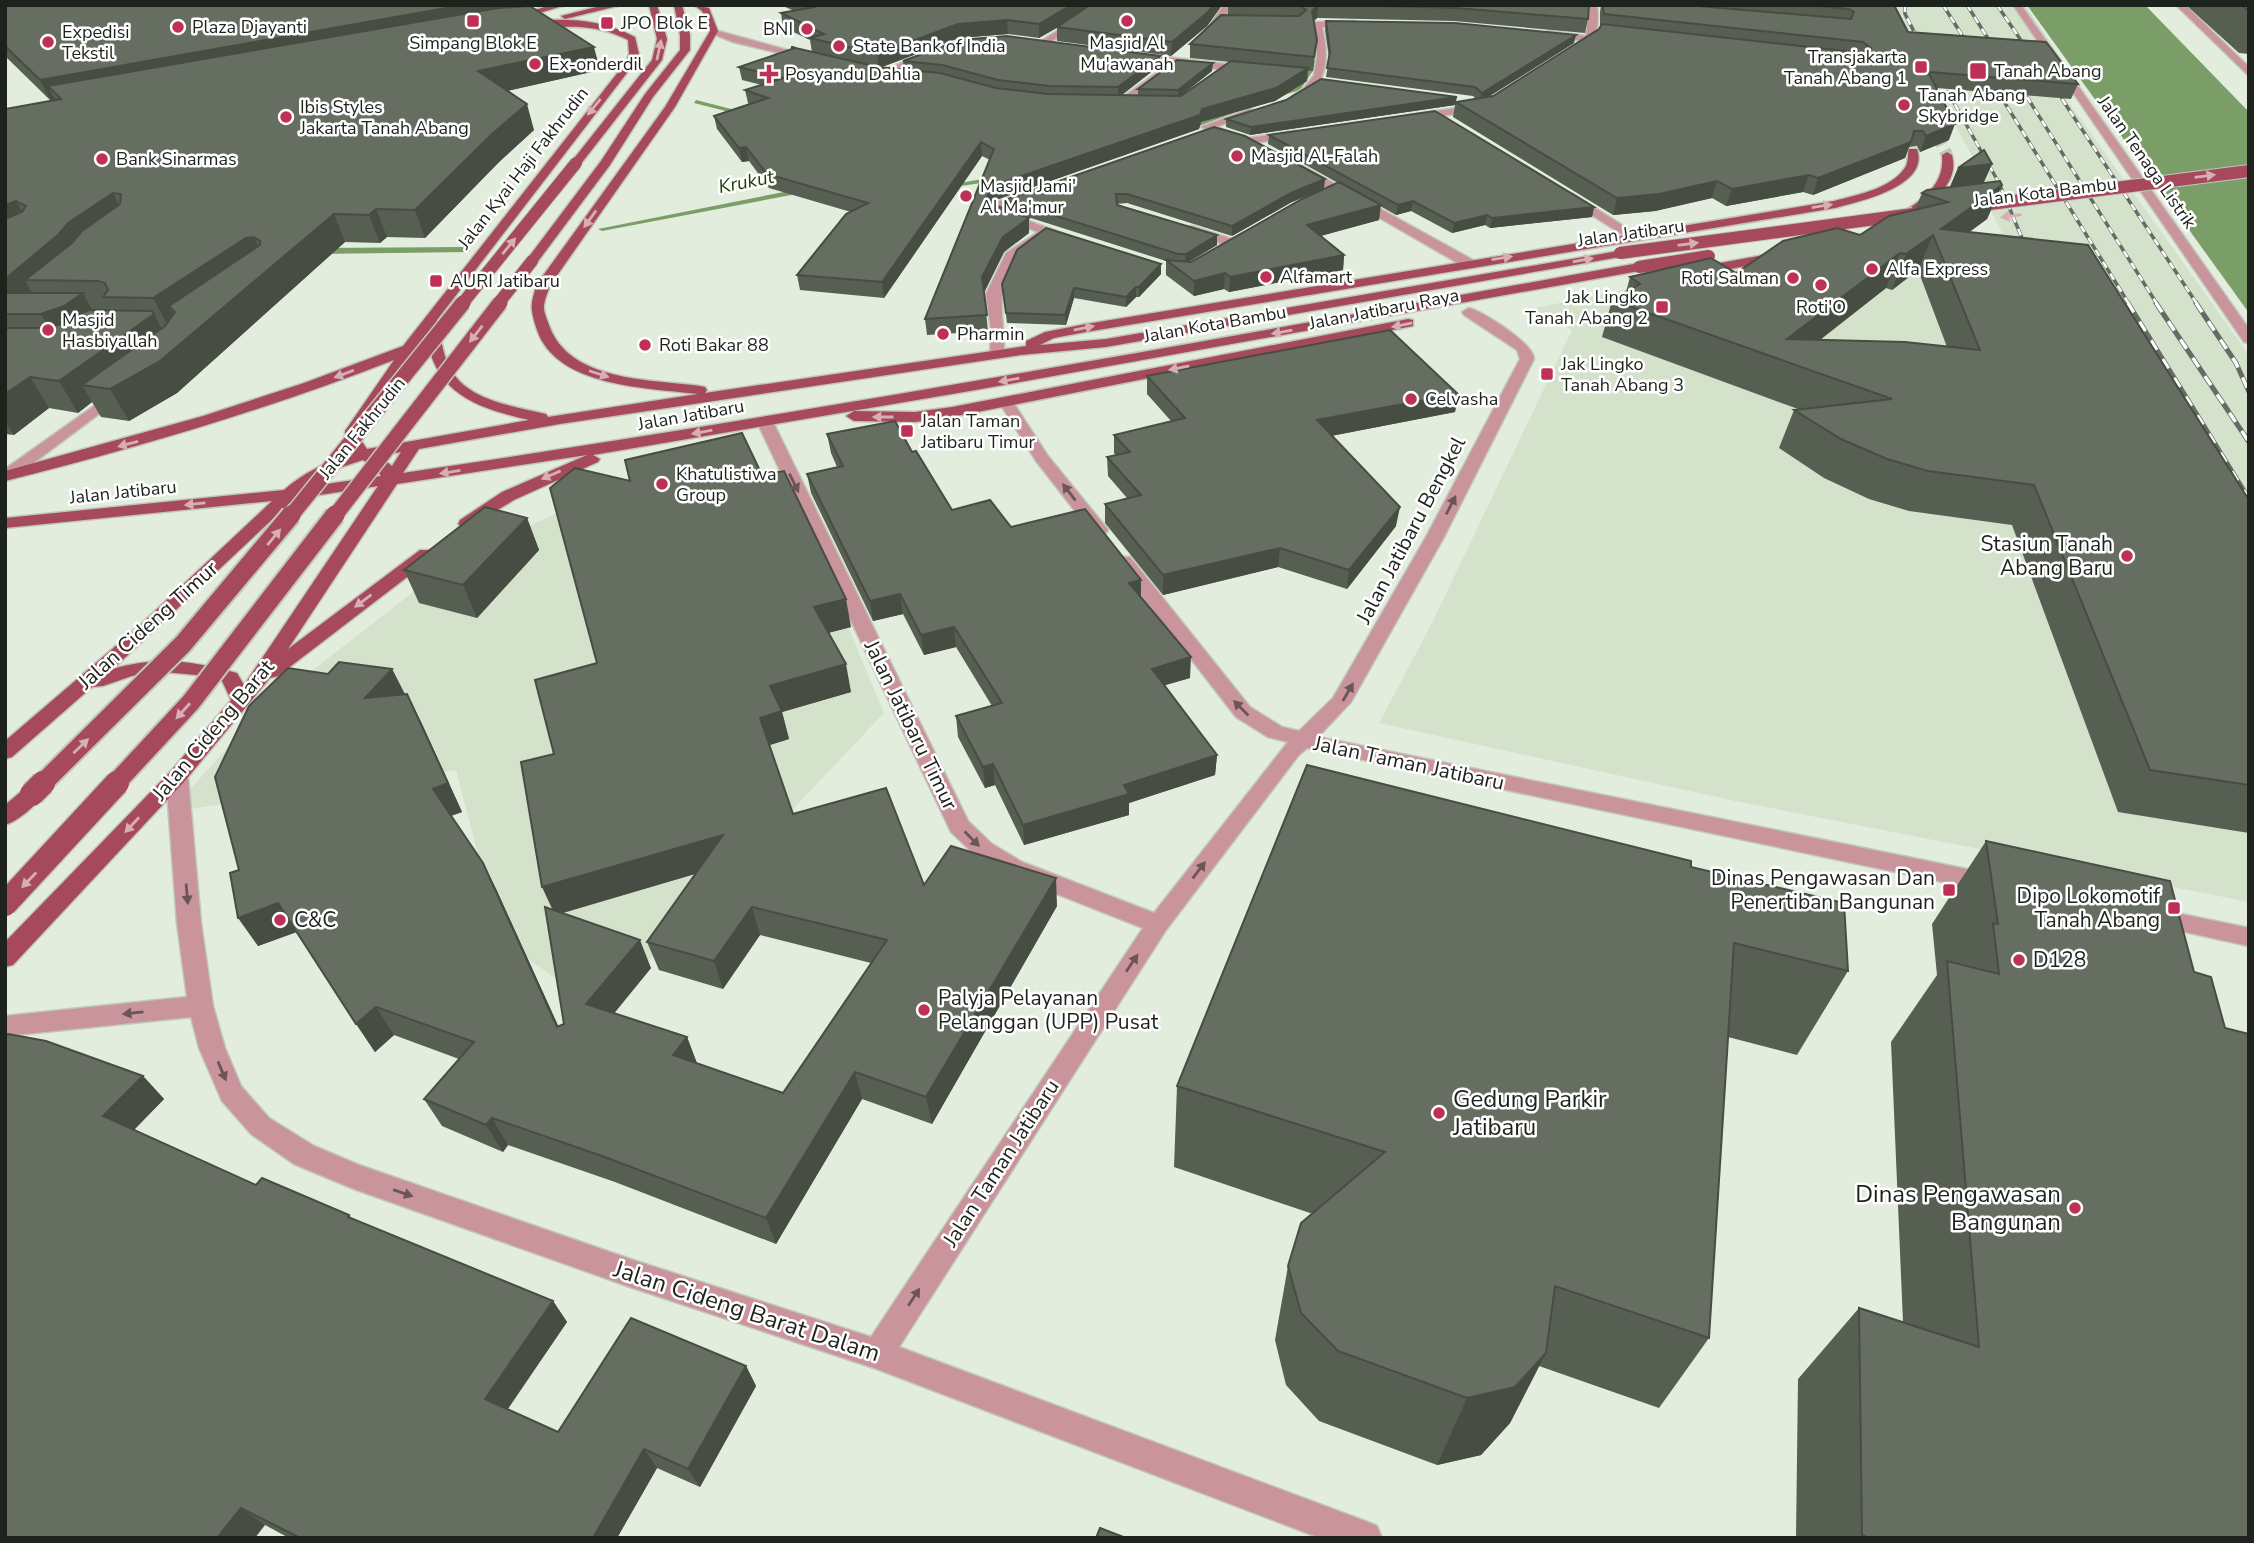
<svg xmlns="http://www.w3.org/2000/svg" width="2254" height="1543" font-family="'Nunito Sans',sans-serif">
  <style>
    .built { fill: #d4e2cc }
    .water { fill: #7b9e68 }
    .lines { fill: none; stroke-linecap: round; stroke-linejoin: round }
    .stream { fill: #7b9e68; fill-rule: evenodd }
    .major-tunnel-far1 { stroke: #bcc4b7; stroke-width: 10; stroke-dasharray: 10 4.5; stroke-linecap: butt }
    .major-tunnel { stroke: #bcc4b7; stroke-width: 12; stroke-dasharray: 12 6; stroke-linecap: butt }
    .minor-casing { stroke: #c0c8ba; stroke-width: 3 }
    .major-casing { stroke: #c0c8ba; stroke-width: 3 }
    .minor { fill: #ca949c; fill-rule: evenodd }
    .major { fill: #a7495d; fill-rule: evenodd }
    .rail-far1-casing { stroke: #666c63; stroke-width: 3.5 }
    .rail-casing { stroke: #666c63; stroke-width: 5 }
    .rail-far1 { stroke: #fff; stroke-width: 2.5; stroke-dasharray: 7; stroke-linecap: butt }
    .rail { stroke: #fff; stroke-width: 3.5; stroke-dasharray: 11; stroke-linecap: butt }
    .major-bridge-far3-casing { stroke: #c0c8ba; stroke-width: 14; stroke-linecap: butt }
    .major-bridge-far2-casing { stroke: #c0c8ba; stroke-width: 18; stroke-linecap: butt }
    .major-bridge-far1-casing { stroke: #c0c8ba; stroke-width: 23; stroke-linecap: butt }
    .major-bridge-casing { stroke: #c0c8ba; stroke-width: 27; stroke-linecap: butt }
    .major-bridge-far3 { stroke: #a7495d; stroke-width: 12 }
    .major-bridge-far2 { stroke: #a7495d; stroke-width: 15 }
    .major-bridge-far1 { stroke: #a7495d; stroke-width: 19 }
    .major-bridge { stroke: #a7495d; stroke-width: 24 }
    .wall { fill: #575f53; fill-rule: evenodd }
    .shaded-wall { fill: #474d43 }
    .building { fill: #656e60; stroke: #474d43; stroke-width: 2; fill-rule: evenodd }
    .oneway { fill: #d7adb6 }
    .oneway2 { fill: #6b5556 }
    .poi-dot { fill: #bf3058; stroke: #fff; stroke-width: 2.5 }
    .labels { text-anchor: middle; stroke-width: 5; stroke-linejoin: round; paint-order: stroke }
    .far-poi-label { font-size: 18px; fill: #1e221d; stroke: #fff; text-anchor: start }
    .far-street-label { font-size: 18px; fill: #1e221d; stroke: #fff }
    .far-water-label { font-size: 19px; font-style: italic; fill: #1f4004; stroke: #fff }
    .street-label { font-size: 21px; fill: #1e221d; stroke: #fff }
    .poi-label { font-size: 21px; fill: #1e221d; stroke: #fff; text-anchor: end }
    .near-poi-label { font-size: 24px; fill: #1e221d; stroke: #fff; text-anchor: start }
    .near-street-label { font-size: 24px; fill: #1e221d; stroke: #fff }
  </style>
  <rect width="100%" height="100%" fill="#e3eddd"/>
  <g class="built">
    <path d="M 1890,5 L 2025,5 L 2060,57 L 2036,56 L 2249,355 L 2249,902 L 1735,801 L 1379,723 L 1431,625 L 1572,330 L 1530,309 L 1759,263 L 2002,233 L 1979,187 L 1979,169 Z"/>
    <path d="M 783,471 L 884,713 L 602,1011 L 500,939 L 456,770 L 169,812 L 264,708 L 448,565 L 565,509 Z"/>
  </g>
  <path class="water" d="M 2027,5 L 2145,5 L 2249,112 L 2249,313 Z"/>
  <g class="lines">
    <g class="stream">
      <path d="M 1308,5 L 1314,5 L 1313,25 L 1321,59 L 1300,90 L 1268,100 L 1268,98 L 1296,88 L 1315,59 L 1307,25 Z"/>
      <path d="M 696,100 L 747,113 L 748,114 L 745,116 L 694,103 Z"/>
      <path d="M 1229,112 L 1234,113 L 1186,131 L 1180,130 Z"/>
      <path d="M 999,176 L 1003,178 L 1002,180 L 947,188 L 943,186 Z"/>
      <path d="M 804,188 L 808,190 L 807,192 L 602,231 L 598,229 Z"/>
      <path d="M 466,247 L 470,250 L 469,252 L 317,254 L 313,251 L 317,248 Z"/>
    </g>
    <path class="major-tunnel-far1" d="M 1930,117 L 1938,135"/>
    <path class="major-tunnel" d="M 1937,134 L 1947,155"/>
    <g class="minor-casing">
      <g id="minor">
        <path d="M 1098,5 L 1108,5 L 1046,45 L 1038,43 Z"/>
        <path d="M 1224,5 L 1233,5 L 1208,39 L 1202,39 L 1200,37 Z"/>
        <path d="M 1589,5 L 1597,5 C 1599,25 1598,37 1584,49 L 1576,47 L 1583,41 L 1543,34 L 1548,31 L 1586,36 Z"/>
        <path d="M 2013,5 L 2021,5 L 2249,329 L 2249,343 L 2244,342 Z"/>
        <path d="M 2176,5 L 2185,5 L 2249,67 L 2249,76 Z"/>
        <path d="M 1314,22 L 1355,21 L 1359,24 L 1355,27 L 1322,27 C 1329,55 1329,87 1297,99 L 1292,96 L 1304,88 L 1314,75 L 1317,56 Z"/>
        <path d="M 711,29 L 817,58 L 812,61 L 733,42 L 711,33 Z"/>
        <path d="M 930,51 L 935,54 L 933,56 L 883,76 L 875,74 Z"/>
        <path d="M 1131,53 L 1252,67 L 1257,70 L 1252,73 L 1128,58 L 1128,54 Z"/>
        <path d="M 1159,71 L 1167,73 L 1123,107 L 1115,107 L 1115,103 Z"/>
        <path d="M 1482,104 L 1486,105 L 1486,109 L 1410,121 L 1405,118 L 1410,115 Z"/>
        <path d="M 1249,109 L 1258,111 L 1216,127 L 1239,135 L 1239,139 L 1231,139 L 1201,127 Z"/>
        <path d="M 1295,131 L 1299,132 L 1299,136 L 1249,144 L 1244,141 L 1249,138 Z"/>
        <path d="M 1299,164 L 1473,260 L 1474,263 L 1468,267 L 1463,266 L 1295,169 L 1293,167 Z"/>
        <path d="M 1028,191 L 1038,193 L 1003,208 L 1002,211 L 1075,238 L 1069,242 L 1044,234 L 1043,238 C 1035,244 1023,250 1016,257 C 993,284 1005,322 1004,354 L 997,358 L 990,354 L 991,330 L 986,294 L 1006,253 L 1038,232 L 990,213 L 994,203 Z"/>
        <path d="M 1569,193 L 1573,194 L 1641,237 L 1635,241 L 1631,240 L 1565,198 L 1565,194 Z"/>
        <path d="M 1192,226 L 1232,239 L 1253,228 L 1259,232 L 1233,247 L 1188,233 L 1188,227 Z"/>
        <path d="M 1469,308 C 1484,312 1534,344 1534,359 L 1444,537 L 1351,702 L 1318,737 L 1991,874 L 1999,877 L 2002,883 L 1999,889 L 1991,892 L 1307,748 L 1298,756 L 1166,930 L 899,1347 L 1365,1521 L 1377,1526 L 1382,1538 L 1320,1538 L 877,1369 L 633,1288 L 354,1189 L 294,1164 L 251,1134 L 222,1101 L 199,1048 L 191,1017 L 5,1036 L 5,1016 L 187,997 L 177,923 L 166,777 L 170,772 L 177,770 L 184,772 L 188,777 L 201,923 L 213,1006 L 225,1048 L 241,1086 L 269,1118 L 314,1146 L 359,1165 L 633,1260 L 871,1337 L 1143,928 L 1006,874 L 976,856 L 951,832 L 757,422 L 765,417 L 773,422 L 968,821 L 992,844 L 1022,862 L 1154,913 L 1288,742 L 1268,737 L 1236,717 L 1115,561 L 1118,557 L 1130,557 L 1250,707 L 1282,727 L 1299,731 L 1333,698 L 1426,537 L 1520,359 L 1517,350 L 1464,315 L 1462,312 Z"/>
        <path d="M 118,389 L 125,393 L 123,396 L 12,479 L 5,481 L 5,469 Z"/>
        <path d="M 1006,398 L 1011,399 L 1048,456 L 1105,526 L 1108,530 L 1105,534 L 1093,534 L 1036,461 L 999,402 Z"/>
        <path d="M 2152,908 L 2249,928 L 2249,946 L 2144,923 L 2140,917 L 2144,911 Z"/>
      </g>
    </g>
    <g class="major-casing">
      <g id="major">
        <path d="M 551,5 L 566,5 L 526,17 L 522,14 Z"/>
        <path d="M 604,5 L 622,5 L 565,19 L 561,16 Z"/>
        <path d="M 649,5 L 657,5 L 667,39 L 662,60 L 580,165 L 572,165 L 572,161 L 652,60 L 657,39 Z"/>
        <path d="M 674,5 L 682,5 L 690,35 L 690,50 L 653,97 L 610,165 L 536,264 L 528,264 L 528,258 L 601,161 L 645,94 L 680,50 L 680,35 Z"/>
        <path d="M 694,5 L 709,8 L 718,31 L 675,107 L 551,284 C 548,291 545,298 544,305 C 543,311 547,319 549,325 C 569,382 650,379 700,386 L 705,387 L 707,390 L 705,393 L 1026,346 L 1026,341 L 1045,332 L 1086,324 L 1834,201 C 1856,195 1890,189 1904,169 C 1909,163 1907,156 1909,149 L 1917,149 C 1930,186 1861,201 1835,208 L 1086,332 L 1054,338 L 1040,345 L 1106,339 L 1624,250 L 1626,253 L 1620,257 L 1106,347 L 1021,355 L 560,424 L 419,449 L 403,473 C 817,412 1228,337 1639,263 L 1645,267 L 1639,271 L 970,391 L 593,455 L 600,459 L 598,462 L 514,500 L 466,529 L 458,524 L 460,520 L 502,492 L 587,455 L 397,484 L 288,649 L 420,550 L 432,550 L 435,554 L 432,558 L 278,676 L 270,678 L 184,782 L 13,965 L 5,967 L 5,942 L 170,772 L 231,700 L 222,681 L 196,675 L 163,672 L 132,676 L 103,686 L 92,687 L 12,757 L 5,759 L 5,741 L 139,626 L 272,501 L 5,528 L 5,518 L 284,490 C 304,472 327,462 353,453 L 345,440 L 345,431 L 394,360 C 268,409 137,448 5,481 L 5,471 L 203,416 L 304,383 L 403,346 L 626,62 L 629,54 L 628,40 C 591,21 565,29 527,26 L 526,24 L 530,21 C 567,18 602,19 635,37 L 639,54 L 633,65 L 437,320 C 441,336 442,353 450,368 C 467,401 514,406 546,414 L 548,417 L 698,394 C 648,388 556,387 537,330 C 530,308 530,305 537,284 L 665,107 L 710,31 L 702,11 ZM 426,335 C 435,394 477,408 529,420 L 367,449 L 361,440 L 361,431 ZM 401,452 L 392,466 L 379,456 ZM 363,460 L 377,470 L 381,476 L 306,487 L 339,468 ZM 378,486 L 244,685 L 237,673 C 194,661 156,656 113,669 L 294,499 Z"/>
        <path d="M 1947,152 L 1952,155 C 1954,163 1954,169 1951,177 C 1944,195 1907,228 1887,226 L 1887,220 C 1913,207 1946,189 1942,155 Z"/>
        <path d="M 1780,252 L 1786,256 L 1784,259 L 1698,275 L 1692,271 L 1698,267 Z"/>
        <path d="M 1408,319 L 1413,320 L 1413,326 L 952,417 L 915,422 L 854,421 L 846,416 L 854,411 L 915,412 L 952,407 Z"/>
        <path d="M 32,786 L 40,789 L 43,794 C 36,806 18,821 5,825 L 5,805 L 24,789 Z"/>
      </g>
    </g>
    <use href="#minor" class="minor"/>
    <use href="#major" class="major"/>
    <g class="rail-far1-casing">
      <g id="rail-far1">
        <path d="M 1905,5 L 1905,14 L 1922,47"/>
        <path d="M 1943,5 L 1972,51"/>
        <path d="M 1967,5 L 1997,53"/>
        <path d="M 1997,5 L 2031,55"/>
        <path d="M 1948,92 L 1999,183 L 2029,255"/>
        <path d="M 2000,95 L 2129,304"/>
        <path d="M 2027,97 L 2157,304"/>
        <path d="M 2062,99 L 2197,304"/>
      </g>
    </g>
    <g class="rail-casing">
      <g id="rail">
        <path d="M 2128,303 L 2249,499"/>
        <path d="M 2156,303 L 2249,442"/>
        <path d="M 2196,303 L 2236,363 L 2249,392"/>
      </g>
    </g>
    <use href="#rail-far1" class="rail-far1"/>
    <use href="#rail" class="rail"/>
    <g class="major-bridge-far3-casing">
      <g id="major-bridge-far3">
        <path d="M 1966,207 L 2249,171"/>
        <path d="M 1620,253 L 1913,214"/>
        <path d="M 1639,267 L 1709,256"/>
        <path d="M 462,304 L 576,163"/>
        <path d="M 498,304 L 532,261"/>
      </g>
    </g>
    <g class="major-bridge-far2-casing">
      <g id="major-bridge-far2">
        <path d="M 290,517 L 463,303"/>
        <path d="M 334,517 L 500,303"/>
      </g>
    </g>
    <g class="major-bridge-far1-casing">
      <g id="major-bridge-far1">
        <path d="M 42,784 L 183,644 L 291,515"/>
        <path d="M 115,784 L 191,702 L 335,515"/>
      </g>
    </g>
    <g class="major-bridge-casing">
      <g id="major-bridge">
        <path d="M 32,794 L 43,783"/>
        <path d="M 5,904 L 117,783"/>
      </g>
    </g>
    <use href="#major-bridge-far3" class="major-bridge-far3"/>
    <use href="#major-bridge-far2" class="major-bridge-far2"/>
    <use href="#major-bridge-far1" class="major-bridge-far1"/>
    <use href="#major-bridge" class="major-bridge"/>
  </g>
  <g class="wall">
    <path d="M 5,5 L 517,7 L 600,70 L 507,91 L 534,130 L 499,162 L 425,238 L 387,237 L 380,243 L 345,242 L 177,393 L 129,421 L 101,417 L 92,402 L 78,413 L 49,408 L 14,435 L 5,434 L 5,109 L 51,101 L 5,56 Z"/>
    <path d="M 781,5 L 1222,5 L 1207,26 L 1171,56 L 1057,41 L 1057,28 L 1039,38 L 1008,34 L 959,38 L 882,67 L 904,69 L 903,61 L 1160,56 L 1159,66 L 1121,96 L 1138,96 L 1138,89 L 1212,71 L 1180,96 L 1230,62 L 1190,58 L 1190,44 L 1228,15 L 1228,5 L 1589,5 L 1588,19 L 1585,33 L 1454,21 L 1317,18 L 1313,22 L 1315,54 L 1313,71 L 1308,71 L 1307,81 L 1275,101 L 1201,122 L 1199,129 L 993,201 L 992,204 L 1006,209 L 1005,200 L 1214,127 L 1290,203 L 1232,236 L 1127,203 L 1117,204 L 1217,245 L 1189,262 L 1191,262 L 1338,183 L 1268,144 L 1269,135 L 1594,207 L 1592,217 L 1490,228 L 1485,225 L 1452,233 L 1411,211 L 1396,215 L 1380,206 L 1379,220 L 1320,236 L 1344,255 L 1343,270 L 1229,292 L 1224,289 L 1194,296 L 1166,275 L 1166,261 L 1012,212 L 1029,218 L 1029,233 L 1004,252 L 984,292 L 988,331 L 927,335 L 925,319 L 990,160 L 982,156 L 884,298 L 800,290 L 797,275 L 851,212 L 769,188 L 749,161 L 742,162 L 717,129 L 714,116 L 749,104 L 748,103 L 745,90 L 762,85 L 742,80 L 739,67 L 791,49 L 791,47 L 812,52 L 810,40 L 783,27 L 781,13 L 794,11 Z"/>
    <path d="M 1601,5 L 1894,5 L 1908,32 L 2078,84 L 2071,99 L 1937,88 L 1949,140 L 1920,152 L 1917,146 L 1909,147 L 1905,158 L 1813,195 L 1803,192 L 1726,206 L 1712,198 L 1655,211 L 1613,215 L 1453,117 L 1455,105 L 1250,135 L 1226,127 L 1226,119 L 1456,102 L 1476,99 L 1473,96 L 1326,77 L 1329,58 L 1325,30 L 1326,21 L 1574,43 L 1488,97 L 1493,96 L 1599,29 L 1600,26 L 1600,12 Z"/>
    <path d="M 2186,5 L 2249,5 L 2249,54 L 2239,53 Z"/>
    <path d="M 1992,164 L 1983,183 L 2002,185 L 1987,219 L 1969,232 L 2249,500 L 2249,833 L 2118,812 L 2012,525 L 1909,511 L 1869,499 L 1824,478 L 1779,448 L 1794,410 L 1798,409 L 1602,337 L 1612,300 L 1626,292 L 1630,277 L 1736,273 L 1860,235 L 1915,209 L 1922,193 L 1950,187 L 1958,168 ZM 1918,270 L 1947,347 L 1820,340 L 1886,288 L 1892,290 Z"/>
    <path d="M 1161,274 L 1139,297 L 1136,297 L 1126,307 L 1074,298 L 1066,325 L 1007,323 L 1002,284 Z"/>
    <path d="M 1147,376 L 1458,394 L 1455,412 L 1331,436 L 1396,526 L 1347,589 L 1278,567 L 1163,595 L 1105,523 L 1105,504 L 1127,498 L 1108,476 L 1107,457 L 1116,455 L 1114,453 L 1114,435 L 1171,421 L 1147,394 Z"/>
    <path d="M 827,434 L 912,452 L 952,510 L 1011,527 L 1141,598 L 1190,678 L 1165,685 L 1217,755 L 1215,775 L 1129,803 L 1129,815 L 1024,845 L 995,785 L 985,788 L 958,737 L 956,716 L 992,706 L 956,647 L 924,655 L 903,614 L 873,621 L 811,493 L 807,474 L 837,467 L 831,453 Z"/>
    <path d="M 762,475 L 851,627 L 828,633 L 851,692 L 782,712 L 789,739 L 769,745 L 793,814 L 924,885 L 1057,906 L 932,1124 L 862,1099 L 776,1244 L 615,1182 L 508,1145 L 503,1152 L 442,1126 L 424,1099 L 459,1059 L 394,1035 L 375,1052 L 296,932 L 258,946 L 239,870 L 328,674 L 392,669 L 405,694 L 407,694 L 421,722 L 462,812 L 451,816 L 483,863 L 497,891 L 558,1026 L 564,1024 L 552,909 L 554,754 L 597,663 L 630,481 ZM 695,874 L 647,942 L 659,970 L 723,989 L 760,935 L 871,963 L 783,1093 L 697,1063 L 687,1037 L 614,1013 L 651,968 L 563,913 Z"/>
    <path d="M 527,518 L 539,550 L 477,618 L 419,603 L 404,570 Z"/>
    <path d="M 1986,841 L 2194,972 L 2225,1028 L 2249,1538 L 1796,1538 L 1798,1379 L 1859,1308 L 1903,1322 L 1891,1042 L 1937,975 L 1932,924 Z"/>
    <path d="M 1691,867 L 1848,971 L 1797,1055 L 1728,1037 L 1709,1338 L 1659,1408 L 1539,1366 L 1510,1423 L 1481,1455 L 1437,1465 L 1319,1421 L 1286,1385 L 1275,1340 L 1288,1266 L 1313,1214 L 1174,1167 L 1177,1086 Z"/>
    <path d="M 143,1076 L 164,1099 L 134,1130 L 256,1185 L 349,1215 L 352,1219 L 553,1301 L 567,1322 L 508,1409 L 558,1432 L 746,1366 L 756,1386 L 700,1487 L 657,1468 L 617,1538 L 289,1538 L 265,1525 L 5,1538 Z"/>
  </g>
  <g class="shaded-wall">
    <path d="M 463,5 L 517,5 L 520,18 L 48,86 L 55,100 L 51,101 L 40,80 Z"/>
    <path d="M 1071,5 L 1093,5 L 1039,38 L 1039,24 Z"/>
    <path d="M 1213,5 L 1222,5 L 1207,26 L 1171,56 L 1172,42 Z"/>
    <path d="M 1318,5 L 1317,18 L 1310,24 L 1312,11 Z"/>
    <path d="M 1007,20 L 1008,34 L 959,38 L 879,68 L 877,54 L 958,24 Z"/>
    <path d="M 1576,35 L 1574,43 L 1480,102 L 1482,93 Z"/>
    <path d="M 594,47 L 600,70 L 485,96 L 478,71 Z"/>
    <path d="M 1160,56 L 1159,66 L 1118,97 L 1118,87 Z"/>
    <path d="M 1213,63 L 1212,71 L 1178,98 L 1178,90 Z"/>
    <path d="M 1308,68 L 1307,81 L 1275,101 L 1201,122 L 1199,129 L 993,201 L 988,212 L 987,197 L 992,186 L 1202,109 Z"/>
    <path d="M 1457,97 L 1455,105 L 1250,135 L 1251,127 Z"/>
    <path d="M 527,104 L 534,130 L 499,162 L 425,238 L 415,210 L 491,135 Z"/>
    <path d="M 1955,124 L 1949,140 L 1920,152 L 1926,136 Z"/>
    <path d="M 981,142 L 982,156 L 884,298 L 882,282 Z"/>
    <path d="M 1911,142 L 1905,158 L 1813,195 L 1818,178 Z"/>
    <path d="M 746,147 L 749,161 L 742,162 L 739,148 Z"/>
    <path d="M 1992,164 L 1977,198 L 1944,201 L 1958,168 Z"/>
    <path d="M 1809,175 L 1803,192 L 1726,206 L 1732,189 Z"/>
    <path d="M 1325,179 L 1324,189 L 1290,203 L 1232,236 L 1232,226 L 1291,193 Z"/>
    <path d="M 1717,181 L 1712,198 L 1655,211 L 1613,215 L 1617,198 Z"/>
    <path d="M 2002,185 L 1987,219 L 1941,253 L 1941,229 Z"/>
    <path d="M 113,193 L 127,221 L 25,280 L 35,298 L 5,304 L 5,279 L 68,223 Z"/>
    <path d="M 16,201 L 32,229 L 5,241 L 5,205 Z"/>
    <path d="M 1413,201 L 1411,211 L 1396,215 L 1398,205 Z"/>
    <path d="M 1381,205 L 1379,220 L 1306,240 L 1307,225 Z"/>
    <path d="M 1594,207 L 1592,217 L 1490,228 L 1492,218 Z"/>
    <path d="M 376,209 L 387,237 L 380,243 L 369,215 Z"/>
    <path d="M 334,214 L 345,242 L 177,393 L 129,421 L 110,389 Z"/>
    <path d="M 1487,215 L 1485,225 L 1452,233 L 1454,223 Z"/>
    <path d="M 1029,218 L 1029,233 L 1004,252 L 984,293 L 982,277 L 1003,237 Z"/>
    <path d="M 1217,235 L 1217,245 L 1185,264 L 1186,254 Z"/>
    <path d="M 1933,235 L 1918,270 L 1892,290 L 1906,254 Z"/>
    <path d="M 254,237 L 267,266 L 175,312 L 169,306 L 178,322 L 169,328 L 153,298 L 246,238 Z"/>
    <path d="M 1900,253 L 1886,288 L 1790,363 L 1787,339 Z"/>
    <path d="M 1344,255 L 1343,270 L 1229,292 L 1230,277 Z"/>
    <path d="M 1161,264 L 1161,274 L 1139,297 L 1139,287 Z"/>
    <path d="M 1225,273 L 1224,289 L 1194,296 L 1194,281 Z"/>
    <path d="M 1136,287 L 1136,297 L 1126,307 L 1126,297 Z"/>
    <path d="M 1074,288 L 1074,298 L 1066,325 L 1065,315 Z"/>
    <path d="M 83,293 L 100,324 L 59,344 L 41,314 Z"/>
    <path d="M 154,314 L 170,344 L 82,385 L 92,402 L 78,413 L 59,381 Z"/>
    <path d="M 30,377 L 49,408 L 14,435 L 5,422 L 5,394 Z"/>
    <path d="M 1458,394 L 1455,412 L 1315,439 L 1317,420 Z"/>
    <path d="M 1400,507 L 1396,526 L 1347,589 L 1349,570 Z"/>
    <path d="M 527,518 L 539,550 L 477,618 L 463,585 Z"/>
    <path d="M 1280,548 L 1278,567 L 1163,595 L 1163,575 Z"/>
    <path d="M 1141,580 L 1141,600 L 1129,583 Z"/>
    <path d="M 900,594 L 903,614 L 873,621 L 870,601 Z"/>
    <path d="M 846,599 L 851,627 L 820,635 L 814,607 Z"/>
    <path d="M 954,627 L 956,647 L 924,655 L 921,635 Z"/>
    <path d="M 1191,657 L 1190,678 L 1152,689 L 1152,669 Z"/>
    <path d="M 846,664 L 851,692 L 782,712 L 789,739 L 767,746 L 760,718 L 770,686 Z"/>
    <path d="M 392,669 L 406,697 L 365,698 Z"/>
    <path d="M 407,694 L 421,722 L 462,812 L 447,817 L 433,789 Z"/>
    <path d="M 1217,755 L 1215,775 L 1129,803 L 1129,815 L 1024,845 L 1023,825 L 1124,785 Z"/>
    <path d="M 993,764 L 995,785 L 985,788 L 983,767 Z"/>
    <path d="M 723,835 L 732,863 L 555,915 L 542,887 Z"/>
    <path d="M 483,863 L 497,891 L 571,1054 L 557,1027 Z"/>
    <path d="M 1056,878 L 1057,906 L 932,1124 L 926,1097 Z"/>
    <path d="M 278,903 L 297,932 L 258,946 L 238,918 Z"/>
    <path d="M 752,907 L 760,935 L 723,989 L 714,961 Z"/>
    <path d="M 640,940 L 651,968 L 599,1032 L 586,1004 Z"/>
    <path d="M 376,1007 L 394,1035 L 375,1052 L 356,1024 Z"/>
    <path d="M 687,1037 L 697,1064 L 673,1055 Z"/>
    <path d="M 855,1072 L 862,1099 L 776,1244 L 766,1218 Z"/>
    <path d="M 143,1076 L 164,1099 L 125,1139 L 103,1116 Z"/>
    <path d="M 492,1118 L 508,1145 L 503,1152 L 486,1125 Z"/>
    <path d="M 553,1301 L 567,1322 L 501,1418 L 485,1399 Z"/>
    <path d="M 1546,1353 L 1510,1423 L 1481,1455 L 1437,1465 L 1467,1398 Z"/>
    <path d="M 746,1366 L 756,1386 L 700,1487 L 688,1469 Z"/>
    <path d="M 644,1449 L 657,1468 L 617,1538 L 593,1538 Z"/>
    <path d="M 241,1508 L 265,1525 L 255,1538 L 217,1538 Z"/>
  </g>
  <g class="building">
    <path d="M 5,5 L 463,5 L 40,80 L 5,46 Z"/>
    <path d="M 810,5 L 1071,5 L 1039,24 L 1007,20 L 958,24 L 877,54 L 810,38 L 824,34 L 781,13 L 814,7 Z"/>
    <path d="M 1090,5 L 1213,5 L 1208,12 L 1172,42 L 1057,27 Z"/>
    <path d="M 1300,5 L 1318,5 L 1312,11 L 1317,40 L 1314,57 L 1190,44 L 1221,15 L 1299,16 L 1306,10 Z"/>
    <path d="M 1341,5 L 1589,5 L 1588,19 L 1456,8 Z"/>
    <path d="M 1603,5 L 1687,5 L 1851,19 L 1854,12 L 1849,9 L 1808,5 L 1894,5 L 1908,32 L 2046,42 L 2078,84 L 1928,72 L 1955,124 L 1926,136 L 1923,131 L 1914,131 L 1911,142 L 1818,178 L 1809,175 L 1732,189 L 1717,181 L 1659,194 L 1617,198 L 1456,102 L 1493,96 L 1599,29 L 1602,24 L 1863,53 L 1871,48 L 1863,42 L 1604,14 Z"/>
    <path d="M 2241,5 L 2249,5 L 2249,11 Z"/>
    <path d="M 530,6 L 594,47 L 478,71 L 527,104 L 491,135 L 415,210 L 376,209 L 369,215 L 334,214 L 160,361 L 110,389 L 82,385 L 165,326 L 175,312 L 169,306 L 260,245 L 260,241 L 254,237 L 246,238 L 153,298 L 103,297 L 108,290 L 105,283 L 98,281 L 25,280 L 72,243 L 82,231 L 120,204 L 121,194 L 113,193 L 68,223 L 59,234 L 5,279 L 5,219 L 22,212 L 26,206 L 16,201 L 5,205 L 5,109 L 61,99 L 48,86 L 498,8 Z"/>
    <path d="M 1326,21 L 1455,23 L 1576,35 L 1482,93 L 1475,87 L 1327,68 L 1330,52 Z"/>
    <path d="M 1007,36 L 1160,56 L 1118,87 L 1049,86 L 998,80 L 942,65 L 903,61 L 960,40 Z"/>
    <path d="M 791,47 L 878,67 L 940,73 L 996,88 L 1048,94 L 1181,96 L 1231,61 L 1308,68 L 1276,88 L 1202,109 L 1200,115 L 992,186 L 987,197 L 989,203 L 1029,218 L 1003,237 L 982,277 L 987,315 L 925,319 L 994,149 L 981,142 L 882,282 L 797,275 L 846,214 L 868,203 L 767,174 L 746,147 L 739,148 L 714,116 L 768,98 L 745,90 L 783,78 L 739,67 L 795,48 Z"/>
    <path d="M 1177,60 L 1213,63 L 1178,90 L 1138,89 Z"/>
    <path d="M 1321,79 L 1457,97 L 1251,127 L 1226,119 L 1286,100 Z"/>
    <path d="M 1435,111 L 1594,207 L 1492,218 L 1487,215 L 1454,223 L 1413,201 L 1398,205 L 1269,135 Z"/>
    <path d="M 1214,127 L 1245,136 L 1325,179 L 1291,193 L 1232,226 L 1127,194 L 1116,194 L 1117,205 L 1217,235 L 1186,254 L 1178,254 L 1005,200 Z"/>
    <path d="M 1984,150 L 1992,164 L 1958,168 Z"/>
    <path d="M 2000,181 L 2002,185 L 1941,229 L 2088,245 L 2249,500 L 2249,785 L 2150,770 L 2034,485 L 1928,471 L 1887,459 L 1841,439 L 1794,410 L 1892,399 L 1612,300 L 1640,284 L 1630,277 L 1711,258 L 1736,273 L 1783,241 L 1837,228 L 1860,235 L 1889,216 L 1948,202 L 1922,193 L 1927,190 ZM 1933,235 L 1980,350 L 1905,342 L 1787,339 L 1900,253 L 1906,254 Z"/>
    <path d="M 1339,182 L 1381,205 L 1307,225 L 1344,255 L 1230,277 L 1225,273 L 1194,281 L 1166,260 L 1191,262 L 1302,199 Z"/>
    <path d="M 1046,228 L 1161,264 L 1139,287 L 1136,287 L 1126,297 L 1074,288 L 1065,315 L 1006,313 L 1002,284 L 1017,250 Z"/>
    <path d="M 5,293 L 83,293 L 64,306 L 41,314 L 5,314 Z"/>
    <path d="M 88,310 L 152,311 L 154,314 L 59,381 L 30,377 L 5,394 L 5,328 L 46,328 L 66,323 Z"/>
    <path d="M 1390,330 L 1458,394 L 1317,420 L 1400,507 L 1349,570 L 1280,548 L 1163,575 L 1105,504 L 1141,495 L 1107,457 L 1130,452 L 1114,435 L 1185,418 L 1147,376 Z"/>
    <path d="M 895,421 L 912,452 L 916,451 L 952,510 L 990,500 L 1011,527 L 1085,509 L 1141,580 L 1129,583 L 1191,657 L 1152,669 L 1217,755 L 1124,785 L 1129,794 L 1023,825 L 993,764 L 983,767 L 956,716 L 1002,703 L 954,627 L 921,635 L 900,594 L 870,601 L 807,474 L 843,466 L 827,434 Z"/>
    <path d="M 742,433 L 762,475 L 784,471 L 846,599 L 814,607 L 846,664 L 770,686 L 782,711 L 760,718 L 793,814 L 886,788 L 924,885 L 951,846 L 1056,878 L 926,1097 L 855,1072 L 766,1218 L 602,1156 L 492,1118 L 486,1125 L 424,1099 L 474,1042 L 376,1007 L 356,1024 L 278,903 L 238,918 L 230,873 L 239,870 L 215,777 L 249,706 L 288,668 L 328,674 L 339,662 L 392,669 L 365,698 L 407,694 L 448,783 L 433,789 L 483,863 L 557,1027 L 564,1024 L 545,907 L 640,940 L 586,1004 L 687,1037 L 673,1055 L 783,1093 L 887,940 L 752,907 L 714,961 L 647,942 L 723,835 L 542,887 L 521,762 L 554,754 L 535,680 L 597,663 L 550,488 L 575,468 L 630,481 L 625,460 Z"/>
    <path d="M 485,507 L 527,518 L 463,585 L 404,570 Z"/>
    <path d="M 1307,765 L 1691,861 L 1691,867 L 1844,903 L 1848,971 L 1734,943 L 1709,1338 L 1555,1286 L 1546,1353 L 1515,1387 L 1467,1398 L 1338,1351 L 1301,1313 L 1288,1266 L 1301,1223 L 1385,1152 L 1177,1086 Z"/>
    <path d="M 1986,841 L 2170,881 L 2194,972 L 2211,977 L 2225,1028 L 2249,1034 L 2249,1538 L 1869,1538 L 1862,1535 L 1859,1308 L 1979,1347 L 1947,961 L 1999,974 L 1993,923 L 1998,924 Z"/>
    <path d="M 8,1034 L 46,1041 L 143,1076 L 103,1116 L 256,1185 L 262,1178 L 349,1215 L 348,1217 L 553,1301 L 485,1399 L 558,1432 L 631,1318 L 746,1366 L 688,1469 L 644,1449 L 593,1538 L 300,1538 L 241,1508 L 217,1538 L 5,1538 L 5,1037 Z"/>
    <path d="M 1100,1528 L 1126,1538 L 1096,1538 Z"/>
  </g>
  <defs><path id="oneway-solid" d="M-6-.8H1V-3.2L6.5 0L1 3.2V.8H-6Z" transform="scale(1.75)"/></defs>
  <g class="oneway">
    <use href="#oneway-solid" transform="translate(659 50) rotate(-78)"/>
    <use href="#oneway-solid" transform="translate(594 107) rotate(129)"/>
    <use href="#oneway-solid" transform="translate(2205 176) rotate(-7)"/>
    <use href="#oneway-solid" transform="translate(1822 206) rotate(-9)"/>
    <use href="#oneway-solid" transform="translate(2011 216) rotate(173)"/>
    <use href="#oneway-solid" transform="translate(590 219) rotate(126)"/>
    <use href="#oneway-solid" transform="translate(1688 244) rotate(-8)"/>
    <use href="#oneway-solid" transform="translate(509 246) rotate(-51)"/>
    <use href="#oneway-solid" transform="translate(1502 258) rotate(-9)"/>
    <use href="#oneway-solid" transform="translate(1583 260) rotate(-10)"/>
    <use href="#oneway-solid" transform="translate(1402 325) rotate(169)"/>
    <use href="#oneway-solid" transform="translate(1084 328) rotate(-11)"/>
    <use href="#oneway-solid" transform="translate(1282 332) rotate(170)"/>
    <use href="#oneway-solid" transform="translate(476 334) rotate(128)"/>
    <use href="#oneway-solid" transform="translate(1179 368) rotate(169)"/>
    <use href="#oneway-solid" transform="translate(344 374) rotate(159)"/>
    <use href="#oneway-solid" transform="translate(599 374) rotate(18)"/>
    <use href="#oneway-solid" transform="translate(1009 380) rotate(170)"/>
    <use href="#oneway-solid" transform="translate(883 417) rotate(180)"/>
    <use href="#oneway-solid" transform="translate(702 432) rotate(170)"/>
    <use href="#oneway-solid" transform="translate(128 444) rotate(165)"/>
    <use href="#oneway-solid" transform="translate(450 472) rotate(171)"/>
    <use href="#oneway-solid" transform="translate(551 475) rotate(157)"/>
    <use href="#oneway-solid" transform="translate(195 504) rotate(174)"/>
    <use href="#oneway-solid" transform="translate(274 537) rotate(-51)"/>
    <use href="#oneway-solid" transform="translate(363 601) rotate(143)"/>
    <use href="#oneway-solid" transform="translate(183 711) rotate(132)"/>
    <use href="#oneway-solid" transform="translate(81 746) rotate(-44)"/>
    <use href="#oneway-solid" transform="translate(132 825) rotate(133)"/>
    <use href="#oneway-solid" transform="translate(29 880) rotate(134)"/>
  </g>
  <g class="oneway2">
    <use href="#oneway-solid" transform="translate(794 483) rotate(64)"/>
    <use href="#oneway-solid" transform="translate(1069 492) rotate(-128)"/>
    <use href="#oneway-solid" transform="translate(1451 505) rotate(-63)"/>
    <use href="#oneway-solid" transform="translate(1348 692) rotate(-60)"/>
    <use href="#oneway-solid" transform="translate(1241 708) rotate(-135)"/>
    <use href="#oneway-solid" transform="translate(972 839) rotate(45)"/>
    <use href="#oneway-solid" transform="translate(1199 870) rotate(-53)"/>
    <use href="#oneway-solid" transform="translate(187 894) rotate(85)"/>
    <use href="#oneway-solid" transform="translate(1132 963) rotate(-56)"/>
    <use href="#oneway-solid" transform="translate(133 1013) rotate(174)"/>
    <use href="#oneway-solid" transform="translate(222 1071) rotate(67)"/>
    <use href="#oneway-solid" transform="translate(403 1193) rotate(19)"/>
    <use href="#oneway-solid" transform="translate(914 1297) rotate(-57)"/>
  </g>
  <g class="poi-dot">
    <rect x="466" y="14" width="14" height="14" rx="3.5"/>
    <circle cx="1127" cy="21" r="7"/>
    <rect x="600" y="16" width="14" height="14" rx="3.5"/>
    <circle cx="178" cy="27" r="7"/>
    <circle cx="807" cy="29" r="7"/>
    <circle cx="48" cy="42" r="7"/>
    <circle cx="839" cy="46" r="7"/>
    <circle cx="535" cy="64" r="7"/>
    <rect x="1914" y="60" width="14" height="14" rx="3.5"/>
    <rect x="1969" y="62" width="18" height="18" rx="3.5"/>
    <path d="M765.5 63.5h7v7h7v7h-7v7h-7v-7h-7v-7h7z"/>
    <circle cx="1904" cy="105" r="7"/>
    <circle cx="286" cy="117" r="7"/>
    <circle cx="1237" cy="156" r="7"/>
    <circle cx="102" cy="159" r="7"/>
    <circle cx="966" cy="196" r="7"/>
    <circle cx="1872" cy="269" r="7"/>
    <circle cx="1266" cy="277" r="7"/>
    <circle cx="1793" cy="278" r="7"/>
    <rect x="429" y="274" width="14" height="14" rx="3.5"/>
    <circle cx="1821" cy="285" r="7"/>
    <rect x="1655" y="300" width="14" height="14" rx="3.5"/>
    <circle cx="48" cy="330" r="7"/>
    <circle cx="943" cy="334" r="7"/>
    <circle cx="645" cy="345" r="7"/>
    <rect x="1540" y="367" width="14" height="14" rx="3.5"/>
    <circle cx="1411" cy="399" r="7"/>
    <rect x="900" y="424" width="14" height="14" rx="3.5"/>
    <circle cx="662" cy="484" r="7"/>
    <circle cx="2127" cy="556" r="7"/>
    <rect x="1942" y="883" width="14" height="14" rx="3.5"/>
    <rect x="2167" y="901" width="14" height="14" rx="3.5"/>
    <circle cx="280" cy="920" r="7"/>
    <circle cx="2019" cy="960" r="7"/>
    <circle cx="924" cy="1010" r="7"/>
    <circle cx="1439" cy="1113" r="7"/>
    <circle cx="2075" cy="1208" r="7"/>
  </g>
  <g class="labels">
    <g class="far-poi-label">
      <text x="621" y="29">JPO Blok E</text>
      <text x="192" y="33">Plaza Djayanti</text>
      <text x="793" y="35" text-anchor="end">BNI</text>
      <text x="62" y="38">Expedisi<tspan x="62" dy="21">Tekstil</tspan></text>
      <text x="473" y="49" text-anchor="middle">Simpang Blok E</text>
      <text x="1127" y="49" text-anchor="middle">Masjid Al<tspan x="1127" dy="21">Mu'awanah</tspan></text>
      <text x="853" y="52">State Bank of India</text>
      <text x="1907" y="63" text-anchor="end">Transjakarta<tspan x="1907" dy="21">Tanah Abang 1</tspan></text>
      <text x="549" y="70">Ex-onderdil</text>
      <text x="1994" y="77">Tanah Abang</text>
      <text x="785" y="80">Posyandu Dahlia</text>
      <text x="1918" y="101">Tanah Abang<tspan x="1918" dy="21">Skybridge</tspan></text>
      <text x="300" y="113">Ibis Styles<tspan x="300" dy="21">Jakarta Tanah Abang</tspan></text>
      <text x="1251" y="162">Masjid Al-Falah</text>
      <text x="116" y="165">Bank Sinarmas</text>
      <text x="980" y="192">Masjid Jami'<tspan x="980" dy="21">Al Ma'mur</tspan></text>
      <text x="1886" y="275">Alfa Express</text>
      <text x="1280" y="283">Alfamart</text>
      <text x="1779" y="284" text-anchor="end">Roti Salman</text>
      <text x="450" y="287">AURI Jatibaru</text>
      <text x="1648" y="303" text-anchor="end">Jak Lingko<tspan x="1648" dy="21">Tanah Abang 2</tspan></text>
      <text x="1821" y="313" text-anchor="middle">Roti'O</text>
      <text x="62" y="326">Masjid<tspan x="62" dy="21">Hasbiyallah</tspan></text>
      <text x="957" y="340">Pharmin</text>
      <text x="659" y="351">Roti Bakar 88</text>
      <text x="1561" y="370">Jak Lingko<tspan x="1561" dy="21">Tanah Abang 3</tspan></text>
      <text x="1425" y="405">Celvasha</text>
      <text x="921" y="427">Jalan Taman<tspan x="921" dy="21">Jatibaru Timur</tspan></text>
      <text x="676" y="480">Khatulistiwa<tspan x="676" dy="21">Group</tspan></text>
    </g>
    <g class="far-street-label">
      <text transform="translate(2147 162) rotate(55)" y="6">Jalan Tenaga Listrik</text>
      <text transform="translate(523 168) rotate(-52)" y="6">Jalan Kyai Haji Fakhrudin</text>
      <text transform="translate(2045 192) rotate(-7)" y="6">Jalan Kota Bambu</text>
      <text transform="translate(1631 233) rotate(-8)" y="6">Jalan Jatibaru</text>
      <text transform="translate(1384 309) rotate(-11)" y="6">Jalan Jatibaru Raya</text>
      <text transform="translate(1215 324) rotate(-10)" y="6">Jalan Kota Bambu</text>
      <text transform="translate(691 415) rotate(-10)" y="6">Jalan Jatibaru</text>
      <text transform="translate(362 428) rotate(-51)" y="6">Jalan Fakhrudin</text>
      <text transform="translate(123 492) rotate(-6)" y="6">Jalan Jatibaru</text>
    </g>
    <g class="far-water-label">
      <text transform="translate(746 181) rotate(-11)" y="7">Krukut</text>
    </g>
    <g class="street-label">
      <text transform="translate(1411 530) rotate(-62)" y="7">Jalan Jatibaru Bengkel</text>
      <text transform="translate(148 625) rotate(-42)" y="7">Jalan Cideng Timur</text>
      <text transform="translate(911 725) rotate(64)" y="7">Jalan Jatibaru Timur</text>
      <text transform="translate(213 730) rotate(-50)" y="7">Jalan Cideng Barat</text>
      <text transform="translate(1409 763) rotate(12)" y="7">Jalan Taman Jatibaru</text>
      <text transform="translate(1001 1163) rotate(-57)" y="7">Jalan Taman Jatibaru</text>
    </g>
    <g class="poi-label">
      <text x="2113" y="551">Stasiun Tanah<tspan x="2113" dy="24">Abang Baru</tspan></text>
      <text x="1935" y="885">Dinas Pengawasan Dan<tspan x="1935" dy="24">Penertiban Bangunan</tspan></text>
      <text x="2160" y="903">Dipo Lokomotif<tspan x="2160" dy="24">Tanah Abang</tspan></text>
      <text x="294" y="927" text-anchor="start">C&amp;C</text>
      <text x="2033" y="967" text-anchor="start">D128</text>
      <text x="938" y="1005" text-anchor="start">Palyja Pelayanan<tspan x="938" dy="24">Pelanggan (UPP) Pusat</tspan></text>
    </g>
    <g class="near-poi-label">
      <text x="1453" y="1107">Gedung Parkir<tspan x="1453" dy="28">Jatibaru</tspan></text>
      <text x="2061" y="1202" text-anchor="end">Dinas Pengawasan<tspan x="2061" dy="28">Bangunan</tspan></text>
    </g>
    <g class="near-street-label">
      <text transform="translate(747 1311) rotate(18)" y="8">Jalan Cideng Barat Dalam</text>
    </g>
  </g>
  <rect width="2254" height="1543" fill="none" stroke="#1e221d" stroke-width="14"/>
</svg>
